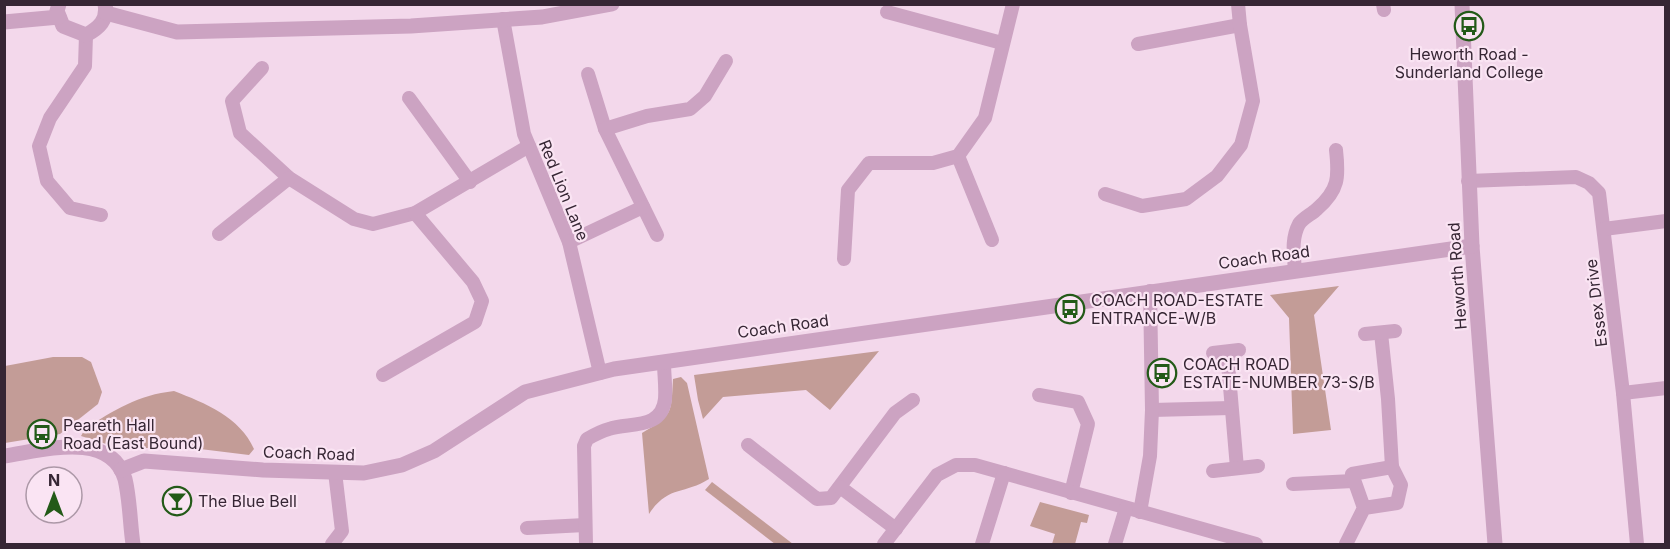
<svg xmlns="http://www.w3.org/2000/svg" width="1670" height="549" font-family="Inter,sans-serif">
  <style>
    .green { fill: #c39c97 }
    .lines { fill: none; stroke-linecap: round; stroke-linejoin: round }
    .minor { stroke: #cca3c2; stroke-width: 14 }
    .tertiary { stroke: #cca3c2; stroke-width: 15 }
    .labels { text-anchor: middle; stroke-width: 4.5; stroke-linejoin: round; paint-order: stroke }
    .poi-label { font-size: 16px; fill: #362634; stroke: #fae4f3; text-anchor: start }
    .street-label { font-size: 16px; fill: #362634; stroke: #fae4f3 }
  </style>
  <rect width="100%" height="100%" fill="#f3d8eb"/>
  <g class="green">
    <path d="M 1339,286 L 1314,315 L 1331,430 L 1293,434 L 1289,318 L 1270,295 Z"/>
    <path d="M 879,351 L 830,410 L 806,390 L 723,397 L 703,419 L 698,400 L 694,375 Z"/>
    <path d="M 53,357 L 82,357 L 91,362 L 102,392 L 98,404 L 60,434 L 5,443 L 5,366 Z"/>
    <path d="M 681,377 L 687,383 L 709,479 C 684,495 668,485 649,514 L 642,433 C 673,415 671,414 673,379 Z"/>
    <path d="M 174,391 C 205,403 240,417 254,449 L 249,455 L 192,448 L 119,448 L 81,436 L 85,429 C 114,410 138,395 174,391 Z"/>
    <path d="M 712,482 L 793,544 L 775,544 L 705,490 Z"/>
    <path d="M 1040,502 L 1089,515 L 1087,523 L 1081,522 L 1075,544 L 1052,544 L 1055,534 L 1030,526 Z"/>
  </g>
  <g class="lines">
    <g class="minor">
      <path d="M 1383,4 L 1384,10"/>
      <path d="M 887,12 L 1002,43"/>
      <path d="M 503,19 L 524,134 L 569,242 L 600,373"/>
      <path d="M 86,35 L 85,66 L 50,118 L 39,146 L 47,181 L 70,208 L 101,215"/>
      <path d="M 1138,44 L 1240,25"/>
      <path d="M 262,68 L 232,101 L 240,133 L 289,178 L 354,219 L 373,224 L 415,213 L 529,146"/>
      <path d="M 588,74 L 605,129 L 657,235"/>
      <path d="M 409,98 L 470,182"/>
      <path d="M 605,129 L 647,116 L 690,109 L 705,96 L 726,61"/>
      <path d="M 958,156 L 992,240"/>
      <path d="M 1468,181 L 1576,177 L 1589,183 L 1599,193 L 1623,393 L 1637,544"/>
      <path d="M 1105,194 L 1142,206 L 1186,199 L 1217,176 L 1241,145 L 1253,101 L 1240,25 L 1238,4"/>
      <path d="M 1604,229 L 1666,221"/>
      <path d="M 219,234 L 289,178"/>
      <path d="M 569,242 L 643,207"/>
      <path d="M 844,259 L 848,190 L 869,163 L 933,163 L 958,156 L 985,118 L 1013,4"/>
      <path d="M 1295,271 C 1294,255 1291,239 1299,224 C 1303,218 1312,214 1317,209 C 1339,190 1339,177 1336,150"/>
      <path d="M 1381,333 L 1388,399 L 1392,467"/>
      <path d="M 1365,334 L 1395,331"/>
      <path d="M 1227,352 L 1237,468"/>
      <path d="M 1213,353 L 1239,350"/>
      <path d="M 383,375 L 475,322 L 482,301 L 473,282 L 415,213"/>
      <path d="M 1623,393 L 1666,388"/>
      <path d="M 1039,395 L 1078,402 L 1088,424 L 1071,493"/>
      <path d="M 1152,410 L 1231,408"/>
      <path d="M 748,445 L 817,499 L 831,498 L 895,413 L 913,400"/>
      <path d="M 1213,471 L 1258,466"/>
      <path d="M 1293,484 L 1353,481"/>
      <path d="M 840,487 L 896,529"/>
      <path d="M 1140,512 L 1150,456 L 1152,410 L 1150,291"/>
      <path d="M 527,528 L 585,525"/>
      <path d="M 332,544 L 342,531 L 335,472"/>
      <path d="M 586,544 L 584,446 L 587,439 C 594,435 601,431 609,429 C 629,422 662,430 665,399 C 666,387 664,374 664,362"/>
      <path d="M 884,544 L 937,475 L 956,465 L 975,465 L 1256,544"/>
      <path d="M 982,544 L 1004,473"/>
      <path d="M 1115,544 L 1126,508"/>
      <path d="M 1346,544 L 1364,508 L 1352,474 L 1392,467 L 1401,485 L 1397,503 L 1364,508"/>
    </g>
    <g class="tertiary">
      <path d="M 59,4 L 57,11 L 63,26 L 86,35 C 99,28 108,20 105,4"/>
      <path d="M 1462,4 L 1472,246 L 1495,544"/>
      <path d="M 106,13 L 177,32 L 411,26 L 542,17 L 612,4"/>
      <path d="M 4,22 L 59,17"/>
      <path d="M 4,456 C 41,451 110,429 125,479 C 130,500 130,524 133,544"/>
      <path d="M 121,470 L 144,461 L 263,470 L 364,473 L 402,465 L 434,451 L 525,392 L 614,369 L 1472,246"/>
    </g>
  </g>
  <defs>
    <g id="bus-ring" transform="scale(1.5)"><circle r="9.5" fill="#fae4f3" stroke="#235a18" stroke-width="1.5"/><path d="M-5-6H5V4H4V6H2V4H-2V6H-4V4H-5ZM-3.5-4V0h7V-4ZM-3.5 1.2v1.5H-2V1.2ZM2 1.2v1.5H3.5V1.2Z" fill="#235a18"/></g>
    <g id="bar-ring" transform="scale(1.5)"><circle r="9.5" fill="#fae4f3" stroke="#235a18" stroke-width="1.5"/><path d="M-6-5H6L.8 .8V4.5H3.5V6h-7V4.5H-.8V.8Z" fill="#235a18"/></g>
  </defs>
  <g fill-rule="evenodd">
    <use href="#bus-ring" x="1469" y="26"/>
    <use href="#bus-ring" x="1070" y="309"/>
    <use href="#bus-ring" x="1162" y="373"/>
    <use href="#bus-ring" x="42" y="434"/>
    <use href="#bar-ring" x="177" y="501"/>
  </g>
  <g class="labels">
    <g class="poi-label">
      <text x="1469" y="60" text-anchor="middle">Heworth Road -<tspan x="1469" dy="18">Sunderland College</tspan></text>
      <text x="1091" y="306">COACH ROAD-ESTATE<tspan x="1091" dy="18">ENTRANCE-W/B</tspan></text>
      <text x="1183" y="370">COACH ROAD<tspan x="1183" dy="18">ESTATE-NUMBER 73-S/B</tspan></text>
      <text x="63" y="431">Peareth Hall<tspan x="63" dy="18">Road (East Bound)</tspan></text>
      <text x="198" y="507">The Blue Bell</text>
    </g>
    <g class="street-label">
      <text transform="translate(564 190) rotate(68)" y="6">Red Lion Lane</text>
      <text transform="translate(1264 257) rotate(-8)" y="6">Coach Road</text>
      <text transform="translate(1457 276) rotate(-94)" y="6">Heworth Road</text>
      <text transform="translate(1596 303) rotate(-97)" y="6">Essex Drive</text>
      <text transform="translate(783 326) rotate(-8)" y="6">Coach Road</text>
      <text transform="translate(309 453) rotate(2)" y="6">Coach Road</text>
    </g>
  </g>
  <rect width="1670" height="549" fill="none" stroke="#362634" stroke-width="12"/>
  <g transform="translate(54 495)"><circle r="28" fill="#fae4f3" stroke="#ac98a7" stroke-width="1.5"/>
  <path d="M0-4.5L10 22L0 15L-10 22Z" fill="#235a18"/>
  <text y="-9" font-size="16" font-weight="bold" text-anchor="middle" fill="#362634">N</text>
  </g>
</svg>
